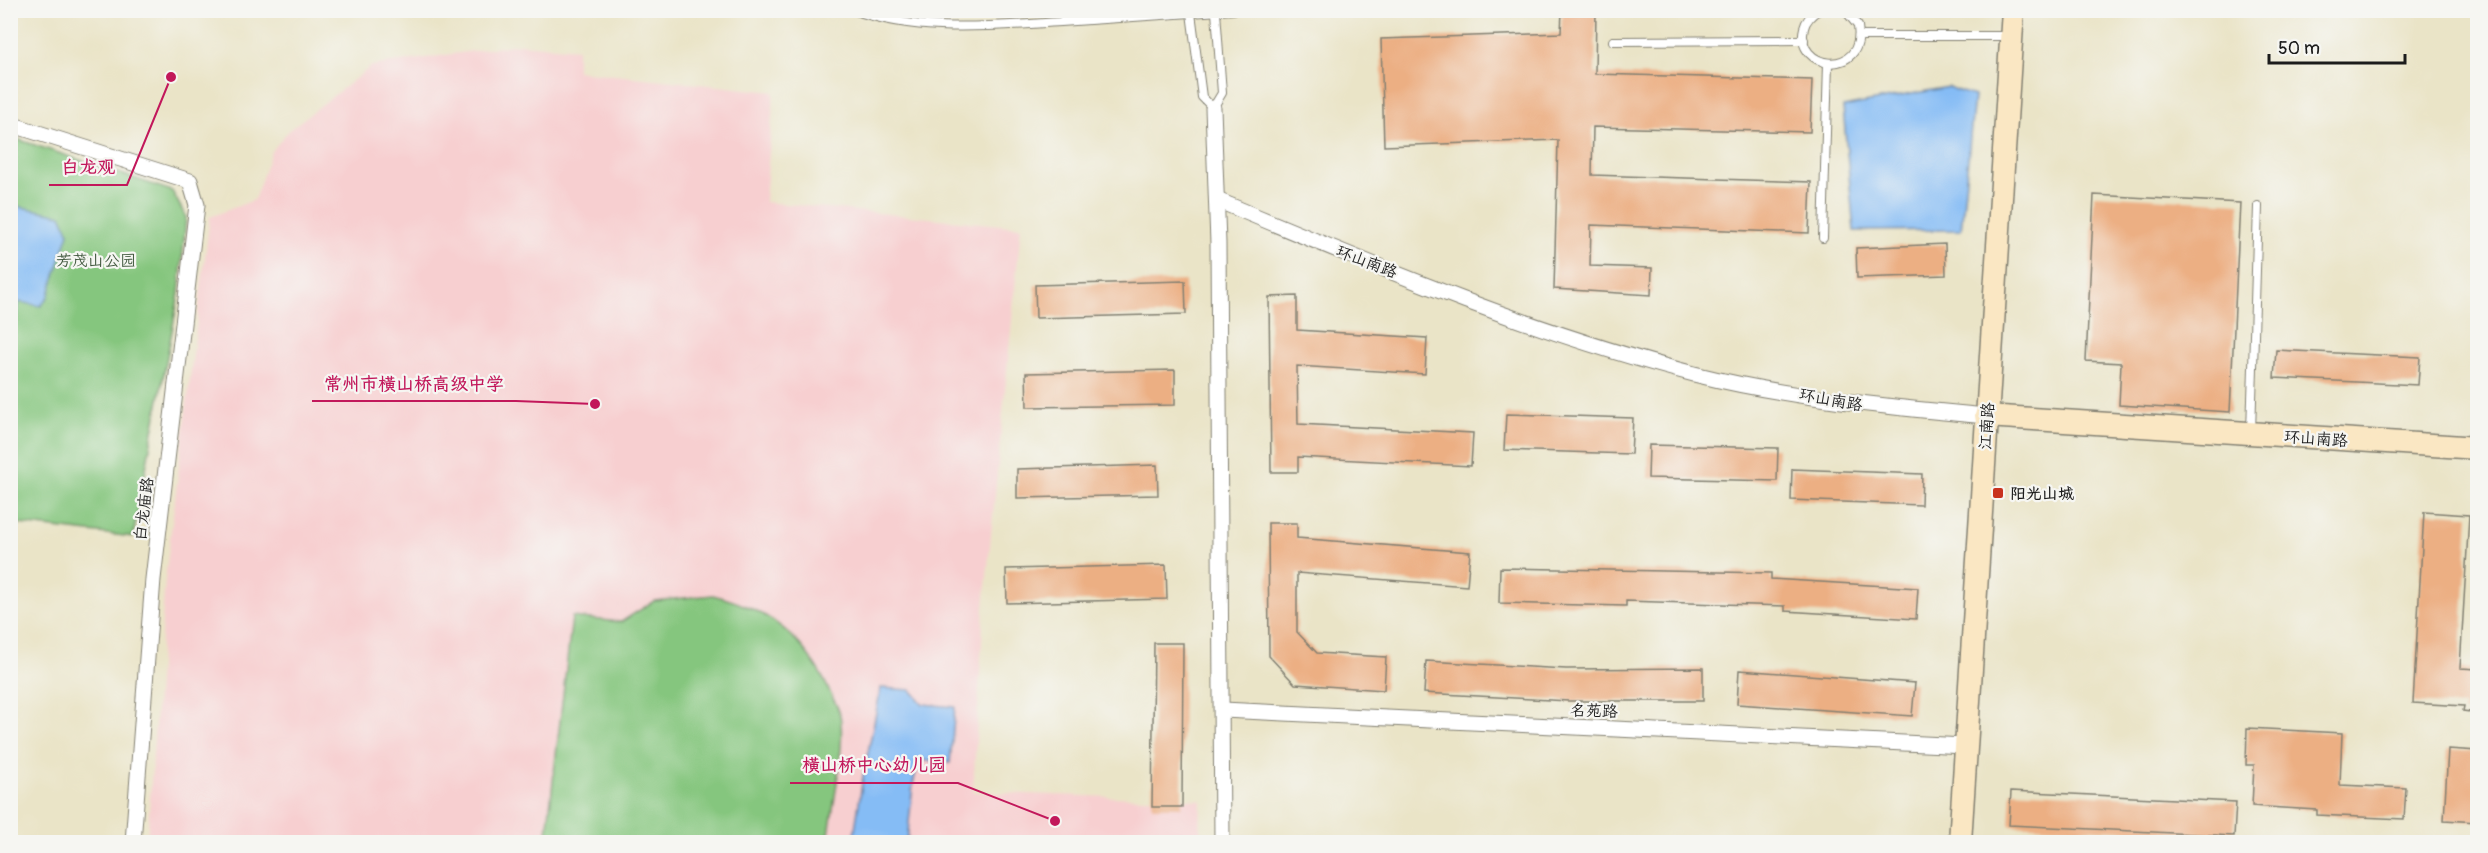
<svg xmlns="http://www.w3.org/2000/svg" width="2488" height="853" font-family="Pangolin,'LXGW WenKai TC',sans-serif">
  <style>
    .built { fill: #f7cfd0 }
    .green { fill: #85c67e; stroke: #50714d; stroke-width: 1.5 }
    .water { fill: #85bcf5; stroke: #506c88; stroke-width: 1.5 }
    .building { fill: #ecaf83 }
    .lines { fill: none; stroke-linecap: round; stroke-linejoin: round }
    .lane-casing { stroke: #838072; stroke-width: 10 }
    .street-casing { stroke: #838072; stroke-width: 17 }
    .secondary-casing { stroke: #838072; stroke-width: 25 }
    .lane { stroke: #fff; stroke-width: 8 }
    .street { stroke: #fff; stroke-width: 15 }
    .secondary { stroke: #fae7c3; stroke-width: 22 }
    .poi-dot { fill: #c8321e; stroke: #f6f6f2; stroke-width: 2 }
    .labels { text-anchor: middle; stroke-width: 4.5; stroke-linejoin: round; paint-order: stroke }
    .park-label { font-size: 16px; fill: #41583e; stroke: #f6f6f2 }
    .street-label { font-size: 16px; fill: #1c1c1c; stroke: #f6f6f2 }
    .poi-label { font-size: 16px; font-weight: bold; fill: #1c1c1c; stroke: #f6f6f2; text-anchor: start }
    .leader { fill: none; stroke: #c2185b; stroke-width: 2 }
    .callout-dot { fill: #c2185b; stroke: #f6f6f2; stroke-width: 2 }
    .callout-label { font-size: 18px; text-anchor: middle; font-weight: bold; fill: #c2185b; stroke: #f6f6f2; stroke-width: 4.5; stroke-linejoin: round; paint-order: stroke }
  </style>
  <rect width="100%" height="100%" fill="#f6f6f2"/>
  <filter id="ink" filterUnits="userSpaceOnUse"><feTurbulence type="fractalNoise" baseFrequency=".0167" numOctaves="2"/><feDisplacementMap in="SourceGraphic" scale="12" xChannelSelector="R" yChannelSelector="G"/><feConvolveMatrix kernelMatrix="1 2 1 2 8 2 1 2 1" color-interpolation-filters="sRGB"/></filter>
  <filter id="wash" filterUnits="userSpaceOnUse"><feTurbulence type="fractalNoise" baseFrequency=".008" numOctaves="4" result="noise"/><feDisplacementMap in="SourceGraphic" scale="24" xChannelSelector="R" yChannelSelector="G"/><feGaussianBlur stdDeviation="1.35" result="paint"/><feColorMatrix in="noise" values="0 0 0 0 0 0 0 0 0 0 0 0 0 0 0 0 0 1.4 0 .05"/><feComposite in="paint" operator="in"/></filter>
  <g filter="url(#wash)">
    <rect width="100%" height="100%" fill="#eae4c7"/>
    <path class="built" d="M 520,44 L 577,49 L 577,71 L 774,92 L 765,202 L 1021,227 L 984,607 L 973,792 L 1201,800 L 1200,842 L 907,842 L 913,785 L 863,778 L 853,842 L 147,842 L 165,580 L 210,217 L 254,200 L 271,152 L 289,130 L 372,66 Z"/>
    <g class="green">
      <path d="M 11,137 L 172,191 L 186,217 L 179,294 L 133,537 L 11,523 Z"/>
      <path d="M 713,595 C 769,609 804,637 829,690 C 832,698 839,707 840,715 C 846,745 832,810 828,842 L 546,842 L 572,617 L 621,622 L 654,601 Z"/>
    </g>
    <g class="water">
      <path d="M 1948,87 L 1974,96 L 1961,230 L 1854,231 L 1843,107 Z"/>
      <path d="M 11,205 L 61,215 L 69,233 L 48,297 L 41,306 L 19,302 L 11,348 Z"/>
      <path d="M 881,688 L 911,690 L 923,704 L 955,707 L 950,763 L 919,760 L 913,784 L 907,842 L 853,842 L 863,777 Z"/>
    </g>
    <g id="blocks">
      <g class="building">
        <path d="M 1562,10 L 1596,10 L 1595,74 L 1812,80 L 1810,132 L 1593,127 L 1592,175 L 1811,182 L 1809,233 L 1591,225 L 1590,266 L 1652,268 L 1651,295 L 1554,289 L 1558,140 L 1384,146 L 1381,39 L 1561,33 Z"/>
        <path d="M 2094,195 L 2240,203 L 2230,412 L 2119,405 L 2121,363 L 2086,361 Z"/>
        <path d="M 1945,244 L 1946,275 L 1857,278 L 1856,248 Z"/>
        <path d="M 1185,281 L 1186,314 L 1036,318 L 1035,285 Z"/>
        <path d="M 1297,296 L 1297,330 L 1427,338 L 1425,374 L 1297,366 L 1298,424 L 1473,433 L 1471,466 L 1298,457 L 1298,472 L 1271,472 L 1269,297 Z"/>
        <path d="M 2276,350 L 2420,357 L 2418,385 L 2274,378 Z"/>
        <path d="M 1175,370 L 1175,405 L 1027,407 L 1026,373 Z"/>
        <path d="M 1506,414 L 1633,418 L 1631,454 L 1504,450 Z"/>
        <path d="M 1649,445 L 1778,448 L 1777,481 L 1648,478 Z"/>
        <path d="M 1157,465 L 1158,495 L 1017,498 L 1017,469 Z"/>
        <path d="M 1792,469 L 1922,474 L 1921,505 L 1791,500 Z"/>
        <path d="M 2424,512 L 2469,515 L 2460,668 L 2478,669 L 2478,713 L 2463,711 L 2464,706 L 2413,703 Z"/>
        <path d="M 1268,523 L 1297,523 L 1297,538 L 1470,552 L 1467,586 L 1297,573 L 1297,632 L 1317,653 L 1386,657 L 1384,690 L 1295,684 L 1269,656 Z"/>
        <path d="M 1166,565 L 1167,599 L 1007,603 L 1006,569 Z"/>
        <path d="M 1500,568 L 1771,573 L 1771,579 L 1918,588 L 1916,619 L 1785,611 L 1785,606 L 1626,601 L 1626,606 L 1499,603 Z"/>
        <path d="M 1154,643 L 1183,643 L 1182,807 L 1152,807 Z"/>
        <path d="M 1426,661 L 1566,669 L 1703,668 L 1703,701 L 1569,701 L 1424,693 Z"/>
        <path d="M 1739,670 L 1915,683 L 1912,716 L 1737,704 Z"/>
        <path d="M 2247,728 L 2342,733 L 2340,785 L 2406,788 L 2404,819 L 2317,815 L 2317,810 L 2252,806 L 2254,765 L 2246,765 Z"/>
        <path d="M 2448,749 L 2478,751 L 2478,822 L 2444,820 Z"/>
        <path d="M 2011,791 L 2236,802 L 2234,836 L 2009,825 Z"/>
      </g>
    </g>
  </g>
  <g filter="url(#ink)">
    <use href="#blocks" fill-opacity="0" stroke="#838072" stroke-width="1.5"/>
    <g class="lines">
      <g class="lane-casing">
        <g id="lane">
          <path d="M 853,10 C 920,34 991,26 1061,22 C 1119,18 1176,14 1234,10"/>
          <path d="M 1819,10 C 1812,14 1806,20 1804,28 C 1793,70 1866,79 1858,26 L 1845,10"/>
          <path d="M 1191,13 L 1202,97 L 1213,108 L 1222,93 L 1216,12"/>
          <path d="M 1860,36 L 2008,36"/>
          <path d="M 1613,41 L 1804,40"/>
          <path d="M 1823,238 L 1828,63"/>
          <path d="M 2251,432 L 2258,206"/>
        </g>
      </g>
      <g class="street-casing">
        <g id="street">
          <path d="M 1213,108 L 1218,243 L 1222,842"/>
          <path d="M 10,124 L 190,181 L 197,205 L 153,579 L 133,842"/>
          <path d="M 1217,200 C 1373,265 1530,332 1694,374 C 1789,398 1889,407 1986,416"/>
          <path d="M 1223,710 L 1965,746"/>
        </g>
      </g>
      <g class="secondary-casing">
        <g id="secondary">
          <path d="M 1986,416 L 2478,448"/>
          <path d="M 1960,842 L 2013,10"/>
        </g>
      </g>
      <use href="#lane" class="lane"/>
      <use href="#street" class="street"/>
      <use href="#secondary" class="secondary"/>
    </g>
  </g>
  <rect class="poi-dot" x="1992" y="487" width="12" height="12" rx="3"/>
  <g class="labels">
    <g class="park-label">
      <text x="96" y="266">芳茂山公园</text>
    </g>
    <g class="street-label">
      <text transform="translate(1367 261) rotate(21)" y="6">环山南路</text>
      <text transform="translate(1831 399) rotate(10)" y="6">环山南路</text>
      <text transform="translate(1986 426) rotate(-86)" y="6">江南路</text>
      <text transform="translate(2316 438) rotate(4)" y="6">环山南路</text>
      <text transform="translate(143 509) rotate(-83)" y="6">白龙庙路</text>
      <text transform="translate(1594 710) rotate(2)" y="6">名苑路</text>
    </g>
    <g class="poi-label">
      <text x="2010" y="499">阳光山城</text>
    </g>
  </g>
  <path class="leader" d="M171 77L127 185H49M595 404L516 401H312M1055 821L958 783H790"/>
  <g class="callout-dot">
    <circle cx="171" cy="77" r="6"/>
    <circle cx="595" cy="404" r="6"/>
    <circle cx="1055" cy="821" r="6"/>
  </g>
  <g class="callout-label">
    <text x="88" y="173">白龙观</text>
    <text x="414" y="390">常州市横山桥高级中学</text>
    <text x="874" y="771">横山桥中心幼儿园</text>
  </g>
  <rect width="2488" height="853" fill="none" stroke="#f6f6f2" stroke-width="36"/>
  <path d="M2269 54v9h136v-9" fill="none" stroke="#1c1c1c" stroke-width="3"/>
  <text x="2278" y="54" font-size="18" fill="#1c1c1c" stroke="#f6f6f2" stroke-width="4.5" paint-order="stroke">50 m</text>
</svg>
